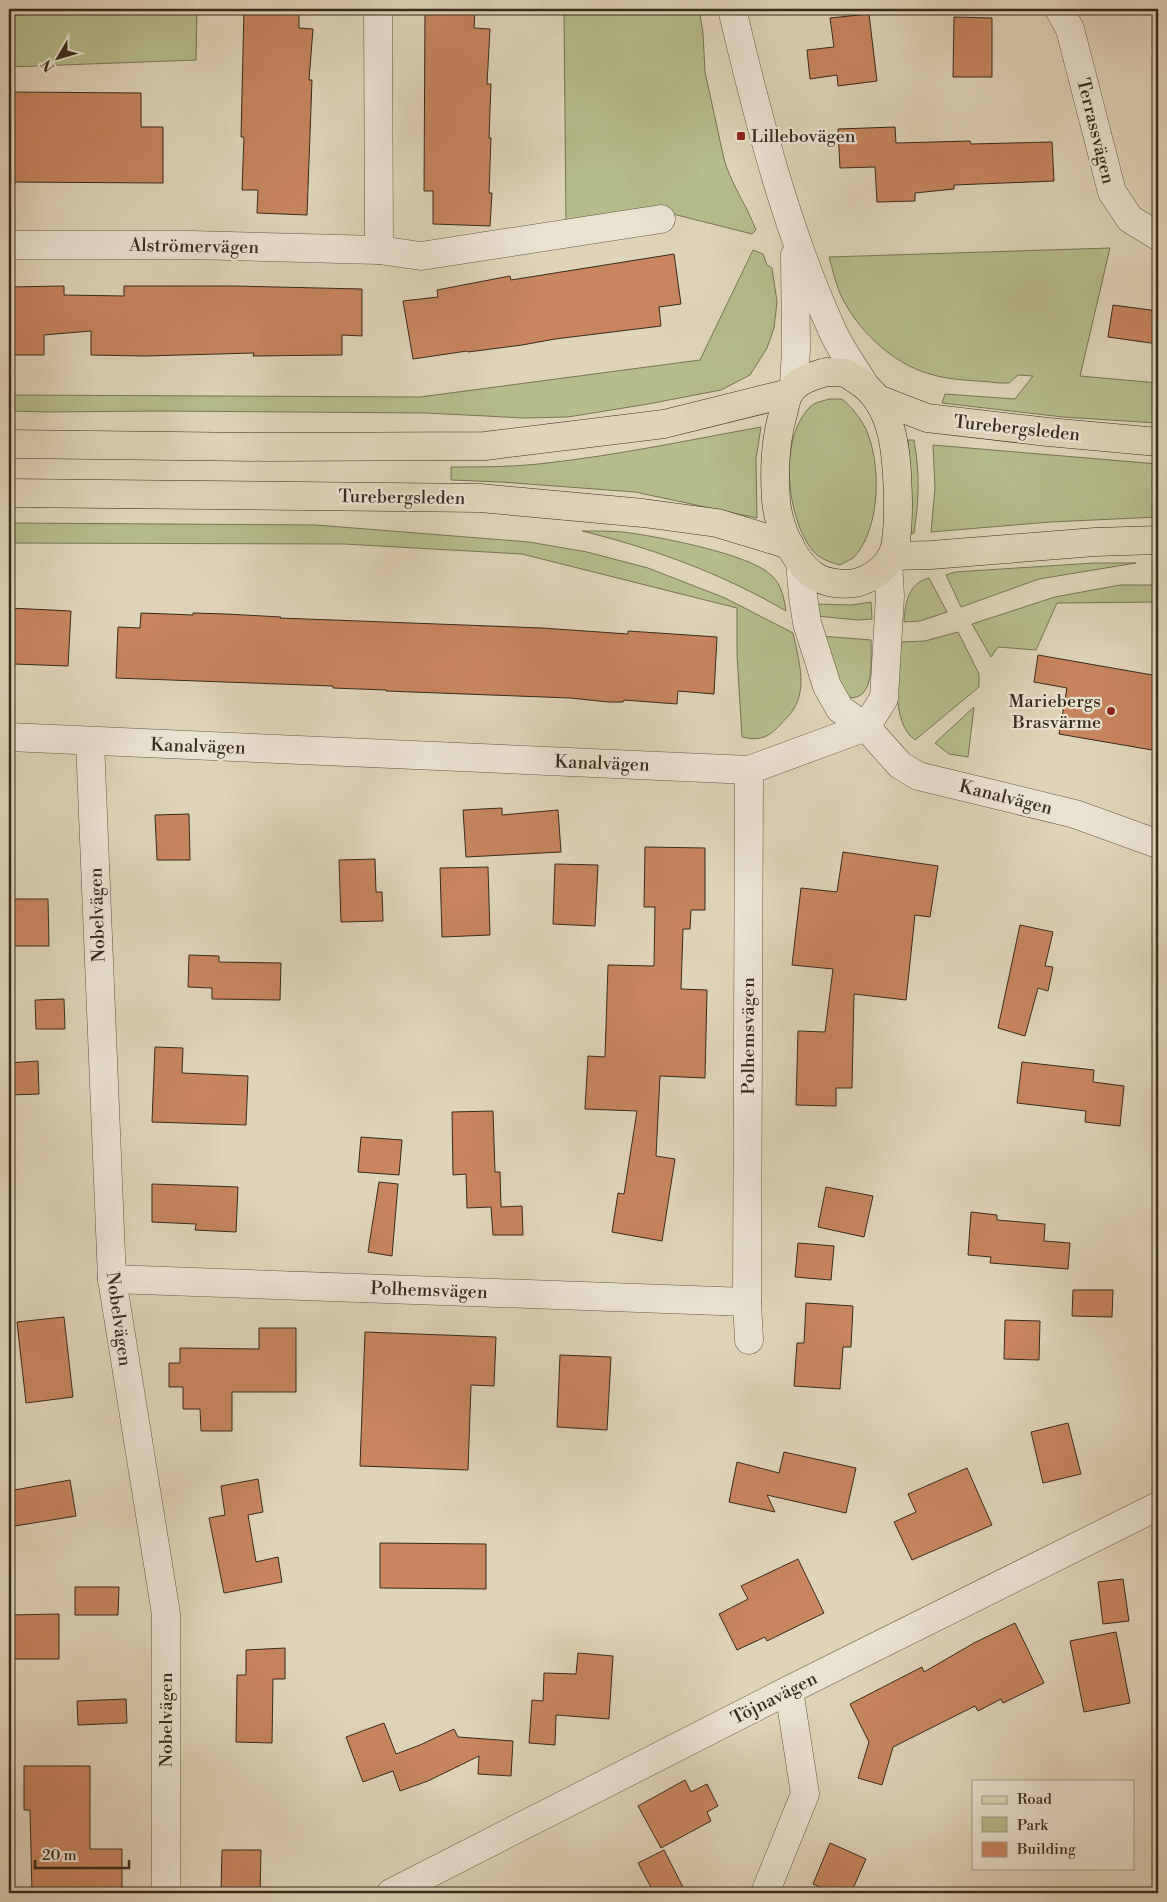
<svg xmlns="http://www.w3.org/2000/svg" width="1167" height="1902" font-family="'Libre Bodoni',serif">
  <style>
    .green { fill: #b6bc8c; stroke: #767454 }
    .building { fill: #c8855e; stroke: #372b1d }
    .lines { fill: none; stroke-linecap: round; stroke-linejoin: round }
    .minor-casing { stroke: #615544; stroke-width: 29 }
    .major-casing { stroke: #372b1d; stroke-width: 29 }
    .minor { stroke: #eae3d2; stroke-width: 28 }
    .major { stroke: #dfd4ba; stroke-width: 28 }
    .poi-dot { fill: #8f2418; stroke: #eae3d2; stroke-width: 2 }
    .labels { text-anchor: middle; stroke-width: 4.5; stroke-linejoin: round; paint-order: stroke }
    .street-label { font-size: 18px; fill: #372b1d; stroke: #eae3d2 }
    .poi-label { font-size: 18px; fill: #372b1d; stroke: #eae3d2; text-anchor: start }
  </style>
  <rect width="100%" height="100%" fill="#dfd4ba"/>
  <filter id="stains"><feTurbulence type="fractalNoise" baseFrequency=".004" numOctaves="4"/><feColorMatrix values="0 0 0 0 .2 0 0 0 0 .09 0 0 0 0 .02 0 0 0 .5 -.17"/></filter>
  <radialGradient id="worn" r=".72"><stop offset=".6" stop-color="#630" stop-opacity="0"/><stop offset="1" stop-color="#630" stop-opacity=".3"/></radialGradient>
  <g class="green">
    <path d="M 78,9 L 197,9 L 196,60 L 9,67 L 9,16 Z"/>
    <path d="M 564,9 L 699,9 L 703,33 L 705,72 L 724,159 C 731,184 747,206 756,230 L 752,234 L 665,212 L 566,225 Z"/>
    <path d="M 1110,248 L 1080,376 L 1158,383 L 1158,423 L 1063,417 L 942,403 L 945,394 L 1015,399 L 1033,376 L 1018,375 L 1009,383 L 999,383 C 977,380 951,381 930,374 C 892,364 854,327 839,291 C 835,280 832,268 829,257 Z"/>
    <path d="M 753,250 L 763,254 L 767,265 L 772,268 L 777,302 L 774,328 L 767,348 L 750,375 L 721,390 L 648,404 L 568,417 L 524,418 L 427,413 L 160,411 L 47,412 L 9,411 L 9,395 L 420,397 L 700,360 Z"/>
    <path d="M 829,399 L 842,399 C 852,407 860,418 866,429 C 881,464 881,524 856,555 C 853,559 845,562 840,565 C 830,562 820,559 813,551 C 786,518 778,437 811,406 C 815,402 824,401 829,399 Z"/>
    <path d="M 761,427 L 756,459 L 757,518 L 635,492 L 501,482 L 451,480 L 451,467 C 483,467 515,467 547,463 C 619,455 689,440 761,427 Z"/>
    <path d="M 908,440 L 914,440 C 920,475 919,499 914,533 L 906,534 C 910,501 911,473 908,440 Z"/>
    <path d="M 933,445 L 1158,464 L 1158,517 L 1050,522 L 931,532 L 935,488 Z"/>
    <path d="M 9,523 L 316,525 L 529,542 L 587,552 L 648,568 L 725,598 L 793,633 C 798,657 808,688 793,710 C 790,715 784,720 780,725 C 768,738 759,741 742,737 L 737,654 L 737,608 L 522,554 L 344,544 L 9,543 Z"/>
    <path d="M 582,531 C 595,531 610,531 623,532 C 655,536 752,554 772,576 C 782,586 784,598 786,611 C 723,574 652,548 582,531 Z"/>
    <path d="M 1094,563 L 1136,563 L 1039,579 L 961,607 L 946,575 L 955,572 Z"/>
    <path d="M 929,578 L 947,612 L 920,621 L 904,622 C 905,604 908,583 929,578 Z"/>
    <path d="M 1120,585 L 1158,585 L 1158,602 L 1057,603 L 1036,650 L 998,647 L 991,657 L 972,624 L 1055,597 Z"/>
    <path d="M 871,602 L 872,619 L 858,620 L 817,616 L 815,604 L 852,605 Z"/>
    <path d="M 958,632 L 979,674 L 979,687 L 915,740 C 890,722 897,668 902,642 L 925,641 Z"/>
    <path d="M 821,636 L 871,640 C 871,660 876,707 843,696 Z"/>
    <path d="M 974,707 L 968,757 L 949,754 L 935,743 Z"/>
  </g>
  <g class="building">
    <path d="M 244,9 L 299,9 L 299,28 L 313,29 L 309,80 L 312,80 L 307,215 L 257,213 L 258,190 L 242,190 L 244,137 L 241,137 Z"/>
    <path d="M 425,9 L 475,9 L 474,28 L 490,29 L 487,84 L 491,84 L 489,138 L 491,138 L 489,193 L 492,193 L 490,226 L 433,224 L 433,191 L 424,191 Z"/>
    <path d="M 869,14 L 877,81 L 838,86 L 837,75 L 810,79 L 807,50 L 834,47 L 830,18 Z"/>
    <path d="M 954,17 L 992,18 L 992,77 L 953,77 Z"/>
    <path d="M 9,92 L 141,93 L 141,127 L 163,127 L 163,183 L 9,182 Z"/>
    <path d="M 895,127 L 896,143 L 970,141 L 971,144 L 1052,142 L 1054,181 L 954,185 L 954,189 L 915,193 L 915,201 L 877,202 L 875,167 L 840,168 L 838,129 Z"/>
    <path d="M 674,254 L 681,304 L 659,307 L 661,326 L 555,339 L 522,345 L 468,352 L 467,351 L 413,359 L 403,301 L 438,297 L 437,290 L 510,276 L 511,280 Z"/>
    <path d="M 64,286 L 64,295 L 124,296 L 124,286 L 234,286 L 362,289 L 362,336 L 342,335 L 342,355 L 253,356 L 254,353 L 145,356 L 91,355 L 91,331 L 44,335 L 44,355 L 9,355 L 9,287 Z"/>
    <path d="M 1113,305 L 1158,311 L 1158,344 L 1108,337 Z"/>
    <path d="M 9,608 L 71,611 L 68,666 L 14,664 L 15,661 L 9,661 Z"/>
    <path d="M 141,613 L 193,615 L 193,613 L 226,614 L 281,617 L 280,618 L 542,628 L 628,634 L 628,631 L 717,637 L 714,694 L 678,691 L 677,704 L 624,700 L 623,702 L 608,702 L 570,698 L 386,691 L 386,690 L 333,688 L 333,686 L 116,678 L 118,627 L 140,628 Z"/>
    <path d="M 1038,655 L 1158,676 L 1158,751 L 1059,734 L 1067,688 L 1034,682 Z"/>
    <path d="M 502,808 L 502,815 L 558,810 L 561,852 L 466,857 L 463,810 Z"/>
    <path d="M 189,814 L 190,860 L 157,860 L 155,815 Z"/>
    <path d="M 645,847 L 705,848 L 705,910 L 691,910 L 690,929 L 683,929 L 681,989 L 707,990 L 705,1078 L 660,1076 L 656,1156 L 675,1159 L 662,1241 L 612,1232 L 618,1193 L 624,1194 L 637,1111 L 585,1109 L 588,1056 L 605,1057 L 608,965 L 654,966 L 655,907 L 644,907 Z"/>
    <path d="M 843,852 L 938,866 L 930,917 L 915,915 L 906,1000 L 854,994 L 852,1088 L 836,1088 L 836,1106 L 796,1105 L 798,1031 L 825,1032 L 833,969 L 792,965 L 801,888 L 837,892 Z"/>
    <path d="M 375,859 L 376,892 L 382,892 L 383,921 L 341,922 L 339,860 Z"/>
    <path d="M 555,864 L 598,865 L 595,926 L 553,924 Z"/>
    <path d="M 488,867 L 490,935 L 442,937 L 440,868 Z"/>
    <path d="M 9,899 L 48,899 L 49,946 L 9,946 Z"/>
    <path d="M 1020,925 L 1053,932 L 1045,966 L 1053,967 L 1048,991 L 1038,988 L 1025,1036 L 998,1028 Z"/>
    <path d="M 189,955 L 219,956 L 219,962 L 281,963 L 280,1000 L 212,999 L 212,988 L 188,987 Z"/>
    <path d="M 64,999 L 65,1029 L 36,1029 L 35,1000 Z"/>
    <path d="M 155,1047 L 183,1048 L 182,1073 L 248,1076 L 246,1125 L 152,1122 Z"/>
    <path d="M 38,1061 L 39,1094 L 9,1095 L 9,1063 Z"/>
    <path d="M 1022,1062 L 1094,1070 L 1093,1082 L 1124,1086 L 1120,1126 L 1085,1122 L 1086,1111 L 1017,1103 Z"/>
    <path d="M 493,1111 L 495,1172 L 500,1172 L 501,1207 L 522,1206 L 523,1235 L 493,1235 L 491,1207 L 467,1208 L 466,1174 L 453,1175 L 452,1112 Z"/>
    <path d="M 361,1137 L 402,1140 L 399,1175 L 358,1172 Z"/>
    <path d="M 379,1182 L 398,1184 L 392,1256 L 368,1252 Z"/>
    <path d="M 152,1184 L 238,1187 L 236,1232 L 195,1230 L 196,1224 L 152,1222 Z"/>
    <path d="M 826,1187 L 873,1196 L 864,1237 L 818,1227 Z"/>
    <path d="M 971,1212 L 997,1215 L 997,1220 L 1045,1224 L 1044,1241 L 1070,1243 L 1068,1269 L 990,1263 L 991,1257 L 968,1255 Z"/>
    <path d="M 798,1243 L 834,1246 L 831,1280 L 795,1277 Z"/>
    <path d="M 1073,1290 L 1113,1290 L 1112,1317 L 1072,1316 Z"/>
    <path d="M 806,1303 L 853,1306 L 851,1347 L 843,1347 L 840,1389 L 794,1386 L 797,1343 L 804,1343 Z"/>
    <path d="M 64,1317 L 73,1397 L 26,1403 L 17,1322 Z"/>
    <path d="M 1005,1320 L 1040,1321 L 1039,1360 L 1004,1359 Z"/>
    <path d="M 259,1328 L 296,1328 L 296,1392 L 232,1392 L 232,1431 L 201,1431 L 200,1409 L 183,1409 L 183,1387 L 169,1387 L 169,1363 L 180,1363 L 180,1348 L 259,1349 Z"/>
    <path d="M 365,1332 L 496,1337 L 494,1386 L 471,1385 L 468,1470 L 360,1466 Z"/>
    <path d="M 560,1355 L 611,1357 L 607,1430 L 557,1427 Z"/>
    <path d="M 1068,1423 L 1081,1474 L 1043,1483 L 1031,1432 Z"/>
    <path d="M 784,1452 L 856,1468 L 846,1513 L 767,1495 L 775,1512 L 729,1502 L 737,1462 L 779,1473 Z"/>
    <path d="M 967,1468 L 992,1525 L 912,1560 L 894,1522 L 916,1512 L 908,1494 Z"/>
    <path d="M 258,1479 L 263,1512 L 248,1515 L 256,1562 L 278,1557 L 282,1582 L 224,1593 L 209,1518 L 225,1515 L 221,1486 Z"/>
    <path d="M 70,1480 L 76,1516 L 9,1527 L 9,1491 Z"/>
    <path d="M 380,1543 L 486,1544 L 486,1589 L 380,1588 Z"/>
    <path d="M 798,1559 L 824,1613 L 767,1641 L 765,1637 L 737,1650 L 719,1614 L 748,1599 L 741,1586 Z"/>
    <path d="M 1123,1579 L 1129,1621 L 1103,1624 L 1098,1582 Z"/>
    <path d="M 75,1587 L 119,1587 L 118,1615 L 75,1615 Z"/>
    <path d="M 59,1614 L 59,1659 L 9,1659 L 9,1615 Z"/>
    <path d="M 1015,1623 L 1044,1683 L 1003,1703 L 1001,1699 L 978,1711 L 975,1706 L 893,1747 L 882,1785 L 858,1778 L 869,1742 L 850,1704 L 922,1667 L 924,1672 L 974,1643 Z"/>
    <path d="M 1116,1632 L 1130,1703 L 1084,1712 L 1070,1641 Z"/>
    <path d="M 285,1648 L 285,1679 L 273,1679 L 272,1743 L 236,1742 L 237,1675 L 246,1675 L 246,1650 Z"/>
    <path d="M 578,1653 L 613,1656 L 609,1719 L 556,1715 L 555,1745 L 529,1743 L 532,1700 L 543,1701 L 544,1673 L 576,1674 Z"/>
    <path d="M 126,1699 L 127,1723 L 78,1725 L 77,1701 Z"/>
    <path d="M 384,1723 L 396,1754 L 420,1745 L 454,1729 L 458,1737 L 513,1741 L 511,1776 L 478,1774 L 479,1756 L 428,1781 L 400,1791 L 393,1771 L 363,1782 L 346,1737 Z"/>
    <path d="M 24,1766 L 90,1766 L 90,1849 L 122,1849 L 122,1893 L 32,1893 L 30,1810 L 24,1810 Z"/>
    <path d="M 685,1780 L 691,1792 L 707,1784 L 718,1806 L 707,1812 L 711,1821 L 661,1848 L 638,1806 Z"/>
    <path d="M 830,1843 L 866,1859 L 851,1893 L 834,1893 L 813,1884 Z"/>
    <path d="M 222,1850 L 261,1850 L 260,1893 L 221,1893 Z"/>
    <path d="M 664,1850 L 686,1893 L 654,1893 L 638,1863 Z"/>
  </g>
  <g class="lines">
    <g class="minor-casing">
      <g id="minor">
        <path d="M 732,9 C 758,118 786,229 833,332 C 841,350 854,367 864,384"/>
        <path d="M 1059,9 L 1070,29 L 1112,192 L 1130,219 L 1158,236"/>
        <path d="M 9,245 L 192,245 L 379,250 L 378,9"/>
        <path d="M 379,250 L 421,256 L 661,219"/>
        <path d="M 794,387 L 796,348 L 795,255"/>
        <path d="M 800,562 L 803,596 L 807,623 L 827,686 L 840,709 L 866,727 L 900,765 L 918,776 L 1075,814 L 1158,844"/>
        <path d="M 866,727 L 884,698 L 890,596 L 888,562"/>
        <path d="M 9,737 L 749,770 L 866,727"/>
        <path d="M 90,741 L 112,1279 L 166,1614 L 166,1893"/>
        <path d="M 749,770 L 747,1302 L 749,1340"/>
        <path d="M 112,1279 L 747,1302"/>
        <path d="M 391,1893 L 789,1690 L 1158,1506"/>
        <path d="M 765,1893 L 805,1794 L 789,1690"/>
      </g>
    </g>
    <g class="major-casing">
      <g id="major">
        <path d="M 826,372 C 832,372 839,372 845,373 C 848,374 852,377 855,379 C 896,402 897,459 898,501 C 898,515 898,546 891,557 C 884,570 869,580 855,583 C 841,585 823,583 812,574 C 792,559 778,525 776,500 C 774,472 775,441 783,414 C 785,407 786,398 790,392 C 798,380 813,376 826,372 Z"/>
        <path d="M 878,399 L 927,418 L 1048,432 L 1158,442"/>
        <path d="M 9,444 L 266,447 L 485,446 L 664,424 L 789,393"/>
        <path d="M 9,493 L 480,498 L 643,513 L 717,523 L 790,545"/>
        <path d="M 892,556 L 931,555 L 1095,542 L 1158,540"/>
      </g>
    </g>
    <use href="#minor" class="minor"/>
    <use href="#major" class="major"/>
  </g>
  <g class="poi-dot">
    <rect x="736" y="131" width="10" height="10" rx="2.5"/>
    <circle cx="1111" cy="711" r="5"/>
  </g>
  <g class="labels">
    <g class="street-label">
      <text transform="translate(1096 131) rotate(76)" y="6">Terrassvägen</text>
      <text transform="translate(194 246) rotate(1)" y="6">Alströmervägen</text>
      <text transform="translate(1017 428) rotate(6)" y="6">Turebergsleden</text>
      <text transform="translate(402 497) rotate(1)" y="6">Turebergsleden</text>
      <text transform="translate(198 746) rotate(2)" y="6">Kanalvägen</text>
      <text transform="translate(602 763) rotate(2)" y="6">Kanalvägen</text>
      <text transform="translate(1006 797) rotate(14)" y="6">Kanalvägen</text>
      <text transform="translate(97 915) rotate(-92)" y="6">Nobelvägen</text>
      <text transform="translate(748 1036) rotate(-90)" y="6">Polhemsvägen</text>
      <text transform="translate(429 1290) rotate(2)" y="6">Polhemsvägen</text>
      <text transform="translate(119 1319) rotate(82)" y="6">Nobelvägen</text>
      <text transform="translate(774 1698) rotate(-27)" y="6">Töjnavägen</text>
      <text transform="translate(166 1720) rotate(-90)" y="6">Nobelvägen</text>
    </g>
    <g class="poi-label">
      <text x="751" y="142">Lillebovägen</text>
      <text x="1101" y="707" text-anchor="end">Mariebergs<tspan x="1101" dy="21">Brasvärme</tspan></text>
    </g>
  </g>
  <rect width="1167" height="1902" fill="none" stroke="#dfd4ba" stroke-width="30"/>
  <rect x="10" y="10" width="1147" height="1882" fill="none" stroke="#372b1d" stroke-width="2.5"/>
  <rect x="15" y="15" width="1137" height="1872" fill="none" stroke="#372b1d"/>
  <rect x="972" y="1780" width="162" height="90" fill="#eae3d2" stroke="#a2998a"/>
  <rect x="982" y="1796" width="25" height="8" fill="#dfd4ba" stroke="#a2998a"/>
  <text x="1017" y="1804" font-size="15" fill="#372b1d">Road</text>
  <rect x="982" y="1817" width="25" height="15" fill="#b6bc8c" stroke="#a2998a"/>
  <text x="1017" y="1830" font-size="15" fill="#372b1d">Park</text>
  <rect x="982" y="1842" width="25" height="15" fill="#c8855e" stroke="#a2998a"/>
  <text x="1017" y="1854" font-size="15" fill="#372b1d">Building</text>
  <g transform="translate(58 58) rotate(232)" stroke="#eae3d2" stroke-width="4" paint-order="stroke">
  <path d="M0-4L9 19L0 12L-9 19Z" fill="#372b1d"/>
  <text y="-8" font-size="14" font-weight="bold" text-anchor="middle" fill="#372b1d">N</text>
  </g>
  <path d="M35 1860v8h94v-8" fill="none" stroke="#372b1d" stroke-width="2.5"/>
  <text x="42" y="1860" font-size="15" fill="#372b1d" stroke="#eae3d2" stroke-width="4" paint-order="stroke">20 m</text>
  <rect width="100%" height="100%" filter="url(#stains)"/>
  <rect width="100%" height="100%" fill="url(#worn)"/>
</svg>
